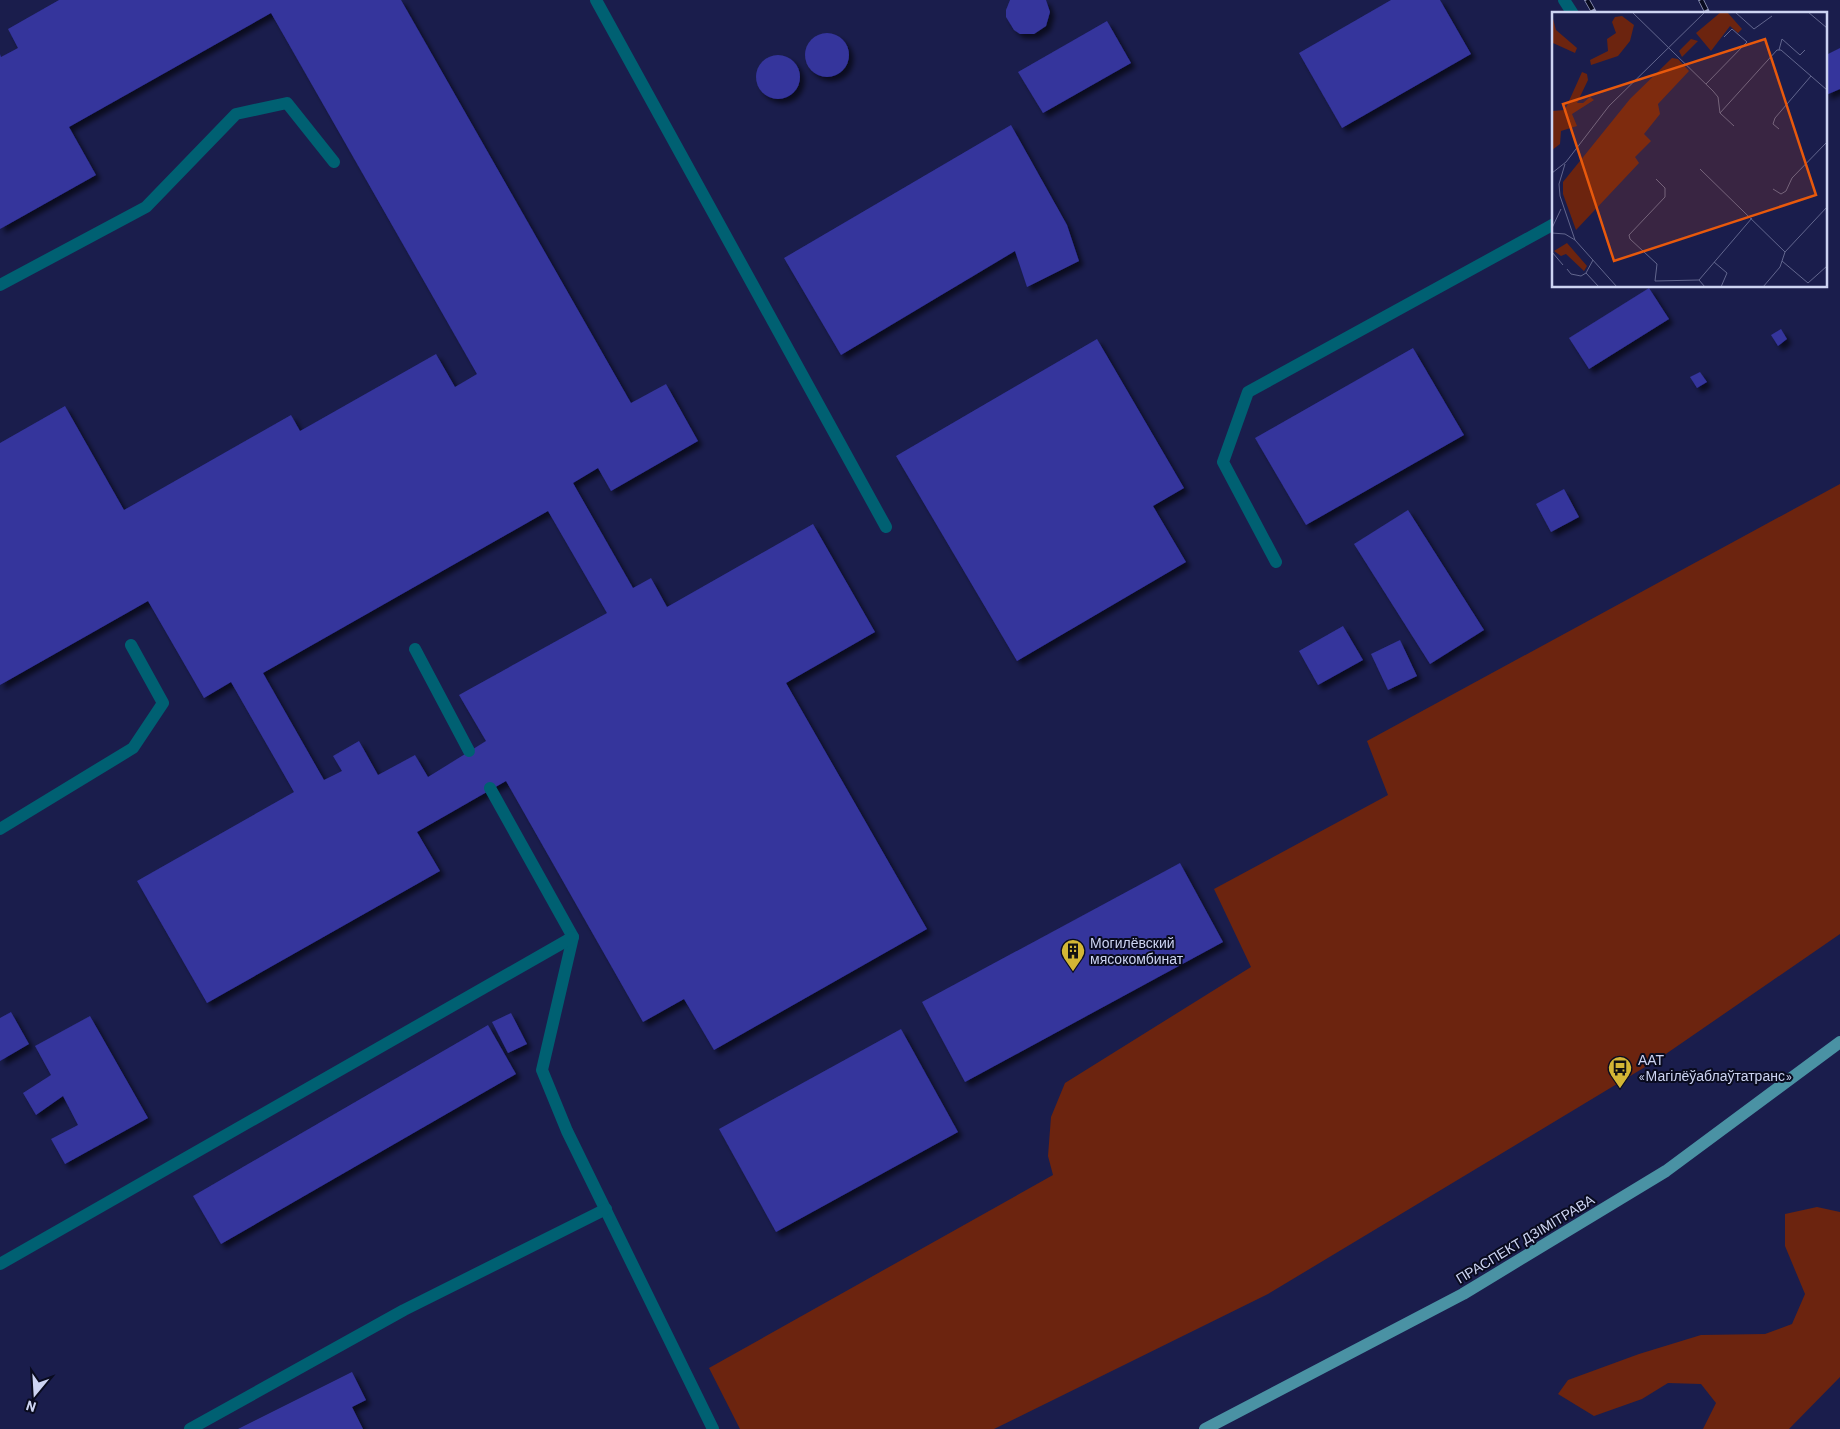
<svg xmlns="http://www.w3.org/2000/svg" width="1840" height="1429" font-family="Barlow,sans-serif">
  <style>
    .green { fill: #6c240f }
    .building { fill: #34349c; fill-rule: evenodd; filter: url(#shadow) }
    .lines { fill: none; stroke-linecap: round; stroke-linejoin: round }
    .service { stroke: #006072; stroke-width: 12 }
    .primary { stroke: #4a92a4; stroke-width: 12 }
    .rail-casing { stroke: #959bbe; stroke-width: 5.5 }
    .rail { stroke: #090b1f; stroke-width: 4; stroke-dasharray: 11; stroke-linecap: butt }
    .labels { text-anchor: middle; stroke-width: 4; stroke-linejoin: round; paint-order: stroke }
    .poi-label { font-size: 14px; fill: #cdd4f2; stroke: #090b1f; text-anchor: start }
    .street-label { font-size: 14px; fill: #cdd4f2; stroke: #090b1f }
    .inset-road { fill: none; stroke: #62668e; stroke-width: 1 }
    .view { fill: #e8590c; fill-opacity: 0.15; stroke: #e8590c; stroke-width: 2.5 }
    .inset-edge { fill: none; stroke: #cdd4f2; stroke-width: 2.5 }
  </style>
  <defs>
    <filter id="shadow"><feDropShadow dx="4.5" dy="4.5" stdDeviation="2.5" flood-color="#0009"/></filter>
  </defs>
  <rect width="100%" height="100%" fill="#1a1d4c"/>
  <g class="green">
    <path d="M 1840,484 L 1840,934 L 1660,1058 L 1268,1294 L 994,1429 L 740,1429 L 709,1368 L 1053,1175 L 1048,1156 L 1051,1117 L 1065,1083 L 1251,967 L 1214,889 L 1388,795 L 1367,741 Z"/>
    <path d="M 1817,1207 L 1840,1212 L 1840,1377 L 1789,1429 L 1703,1429 L 1716,1403 L 1701,1384 L 1668,1383 L 1642,1399 L 1594,1416 L 1558,1394 L 1568,1380 L 1639,1354 L 1701,1335 L 1765,1334 L 1792,1324 L 1805,1294 L 1785,1246 L 1785,1214 Z"/>
  </g>
  <g class="building">
    <path d="M 59,0 L 401,0 L 631,403 L 666,384 L 698,441 L 611,491 L 598,468 L 573,483 L 633,588 L 651,578 L 667,607 L 813,524 L 875,632 L 786,683 L 927,929 L 714,1050 L 684,999 L 643,1022 L 506,781 L 417,832 L 440,871 L 207,1003 L 137,881 L 294,792 L 231,682 L 204,698 L 148,601 L 0,685 L 0,443 L 65,406 L 124,510 L 291,415 L 300,431 L 436,354 L 455,387 L 477,374 L 271,13 L 69,127 L 96,175 L 0,229 L 0,54 L 1,57 L 18,48 L 8,29 ZM 548,511 L 607,613 L 459,695 L 486,741 L 428,777 L 415,755 L 378,775 L 359,741 L 333,756 L 342,771 L 324,780 L 263,673 Z"/>
    <path d="M 1010,0 L 1046,0 L 1050,12 L 1046,26 L 1034,34 L 1020,34 L 1014,30 L 1006,17 L 1006,10 Z"/>
    <path d="M 1391,0 L 1440,0 L 1471,54 L 1342,128 L 1299,53 Z"/>
    <path d="M 1107,21 L 1131,63 L 1043,113 L 1018,72 Z"/>
    <circle cx="827" cy="55" r="22"/>
    <path d="M 1840,48 L 1840,89 L 1826,95 L 1826,55 Z"/>
    <circle cx="778" cy="77" r="22"/>
    <path d="M 1011,125 L 1067,225 L 1079,261 L 1027,287 L 1015,251 L 841,355 L 784,258 Z"/>
    <path d="M 1649,288 L 1669,319 L 1589,369 L 1569,338 Z"/>
    <path d="M 1781,329 L 1787,339 L 1778,346 L 1771,335 Z"/>
    <path d="M 1097,339 L 1184,488 L 1153,506 L 1186,562 L 1017,661 L 896,456 Z"/>
    <path d="M 1413,348 L 1464,435 L 1306,525 L 1255,438 Z"/>
    <path d="M 1700,372 L 1707,382 L 1697,388 L 1690,377 Z"/>
    <path d="M 1564,489 L 1579,517 L 1551,532 L 1536,504 Z"/>
    <path d="M 1408,510 L 1484,630 L 1430,664 L 1354,544 Z"/>
    <path d="M 1343,626 L 1363,660 L 1318,685 L 1299,651 Z"/>
    <path d="M 1400,640 L 1417,676 L 1388,690 L 1371,654 Z"/>
    <path d="M 1180,863 L 1223,942 L 965,1082 L 922,1002 Z"/>
    <path d="M 11,1012 L 29,1044 L 0,1061 L 0,1018 Z"/>
    <path d="M 511,1013 L 527,1044 L 508,1053 L 492,1022 Z"/>
    <path d="M 90,1016 L 148,1118 L 65,1164 L 51,1139 L 78,1125 L 63,1096 L 36,1115 L 23,1093 L 51,1075 L 35,1046 Z"/>
    <path d="M 488,1025 L 516,1074 L 221,1244 L 193,1196 Z"/>
    <path d="M 901,1029 L 958,1132 L 776,1232 L 719,1129 Z"/>
    <path d="M 352,1372 L 366,1400 L 352,1407 L 363,1429 L 238,1429 Z"/>
  </g>
  <g class="lines">
    <g class="service">
      <path d="M 596,0 L 886,527"/>
      <path d="M 1564,0 L 1573,14"/>
      <path d="M 0,285 L 146,207 L 236,114 L 287,103 L 334,162"/>
      <path d="M 1276,562 L 1223,462 L 1248,392 L 1554,224"/>
      <path d="M 415,649 L 469,751"/>
      <path d="M 490,788 L 573,937 L 542,1070 L 567,1131 L 713,1429"/>
      <path d="M 0,829 L 133,748 L 163,703 L 131,645"/>
      <path d="M 0,1264 L 573,937"/>
      <path d="M 190,1429 L 404,1310 L 606,1209"/>
    </g>
    <path class="primary" d="M 1205,1429 L 1463,1294 L 1666,1171 L 1840,1042"/>
    <g class="rail-casing">
      <g id="rail">
        <path d="M 1587,0 L 1595,14"/>
        <path d="M 1701,0 L 1707,12"/>
      </g>
    </g>
    <use href="#rail" class="rail"/>
  </g>
  <defs>
    <g id="building-pin" transform="scale(1.25)"><path d="M0 17L-7.5 6A9.5 9.5 0 1 1 7.5 6Z" fill="#d3b635" stroke="#090b1f"/><path d="M-4-6H4V6H1V3H-1V6H-4ZM-2.5-4.3h1.7v1.8h-1.7ZM.8-4.3h1.7v1.8H.8ZM-2.5-1h1.7V.8h-1.7ZM.8-1h1.7V.8H.8Z" fill="#111"/></g>
    <g id="bus-pin" transform="scale(1.25)"><path d="M0 17L-7.5 6A9.5 9.5 0 1 1 7.5 6Z" fill="#d3b635" stroke="#090b1f"/><path d="M-5-6H5V4H4V6H2V4H-2V6H-4V4H-5ZM-3.5-4V0h7V-4ZM-3.5 1.2v1.5H-2V1.2ZM2 1.2v1.5H3.5V1.2Z" fill="#111"/></g>
  </defs>
  <g fill-rule="evenodd">
    <use href="#building-pin" x="1073" y="951"/>
    <use href="#bus-pin" x="1620" y="1068"/>
  </g>
  <g class="labels">
    <g class="poi-label">
      <text x="1090" y="948">Могилёвский<tspan x="1090" dy="16">мясокомбинат</tspan></text>
      <text x="1638" y="1065">ААТ<tspan x="1638" dy="16">«Магілёўаблаўтатранс»</tspan></text>
    </g>
    <g class="street-label">
      <text transform="translate(1525 1239) rotate(-31)" y="5">ПРАСПЕКТ ДЗІМІТРАВА</text>
    </g>
  </g>
  <g transform="translate(1552 12)">
    <rect width="275" height="275" fill="#1a1d4c"/>
    <path d="M 169,0 L 175,0 L 190,17 L 186,21 L 178,14 L 159,39 L 144,21 ZM 0,3 L 4,18 L 25,36 L 23,41 L 1,31 ZM 70,4 L 82,13 L 78,29 L 66,44 L 39,53 L 38,48 L 56,39 L 55,27 L 64,21 L 60,10 L 63,5 ZM 139,27 L 146,29 L 130,45 L 127,39 ZM 120,46 L 126,47 L 137,59 L 106,92 L 108,102 L 92,122 L 99,129 L 83,145 L 87,151 L 24,218 L 11,182 L 11,170 L 78,87 ZM 30,60 L 35,62 L 36,68 L 25,91 L 31,91 L 38,85 L 42,88 L 20,102 L 25,114 L 9,119 L 8,132 L 0,138 L 0,99 L 13,98 ZM 15,231 L 35,254 L 32,259 L 14,242 L 9,244 L 2,239 Z" fill="#6c240f"/>
    <path class="inset-road" d="M 80,0 L 161,79 L 166,85 L 168,101 L 182,114M 183,0 L 202,17 L 220,4M 256,0 L 275,16M 227,38 L 230,27 L 248,43 L 253,38M 154,72 L 195,30 L 180,17 L 172,25M 168,101 L 225,38 L 229,38 L 275,78M 227,117 L 221,112 L 223,106 L 259,64M 13,152 L 7,172 L 8,184 L 23,228M 148,157 L 233,240M 0,161 L 14,150 L 57,94 L 153,0M 104,167 L 113,176 L 113,185 L 77,223 L 78,227 L 105,252 L 103,269 L 147,268 L 153,275M 221,177 L 229,182 L 234,179 L 240,166 L 275,130M 0,216 L 9,197M 0,221 L 13,222 L 23,228 L 65,275M 0,240 L 11,253M 230,249 L 256,271 L 275,254M 162,250 L 175,261 L 169,275M 15,257 L 19,262 L 29,264 L 34,261 L 41,248M 34,261 L 47,275M 147,268 L 200,206M 211,275 L 228,255 L 233,240 L 275,195"/>
    <path class="view" d="M 213,27 L 264,183 L 62,249 L 11,92 Z"/>
    <rect width="275" height="275" class="inset-edge"/>
  </g>
  <g transform="translate(35 1394) rotate(198)" stroke="#090b1f" stroke-width="4" paint-order="stroke">
  <path d="M0-4L9 19L0 12L-9 19Z" fill="#cdd4f2"/>
  <text y="-8" font-size="14" font-weight="bold" text-anchor="middle" fill="#cdd4f2">N</text>
  </g>
</svg>
